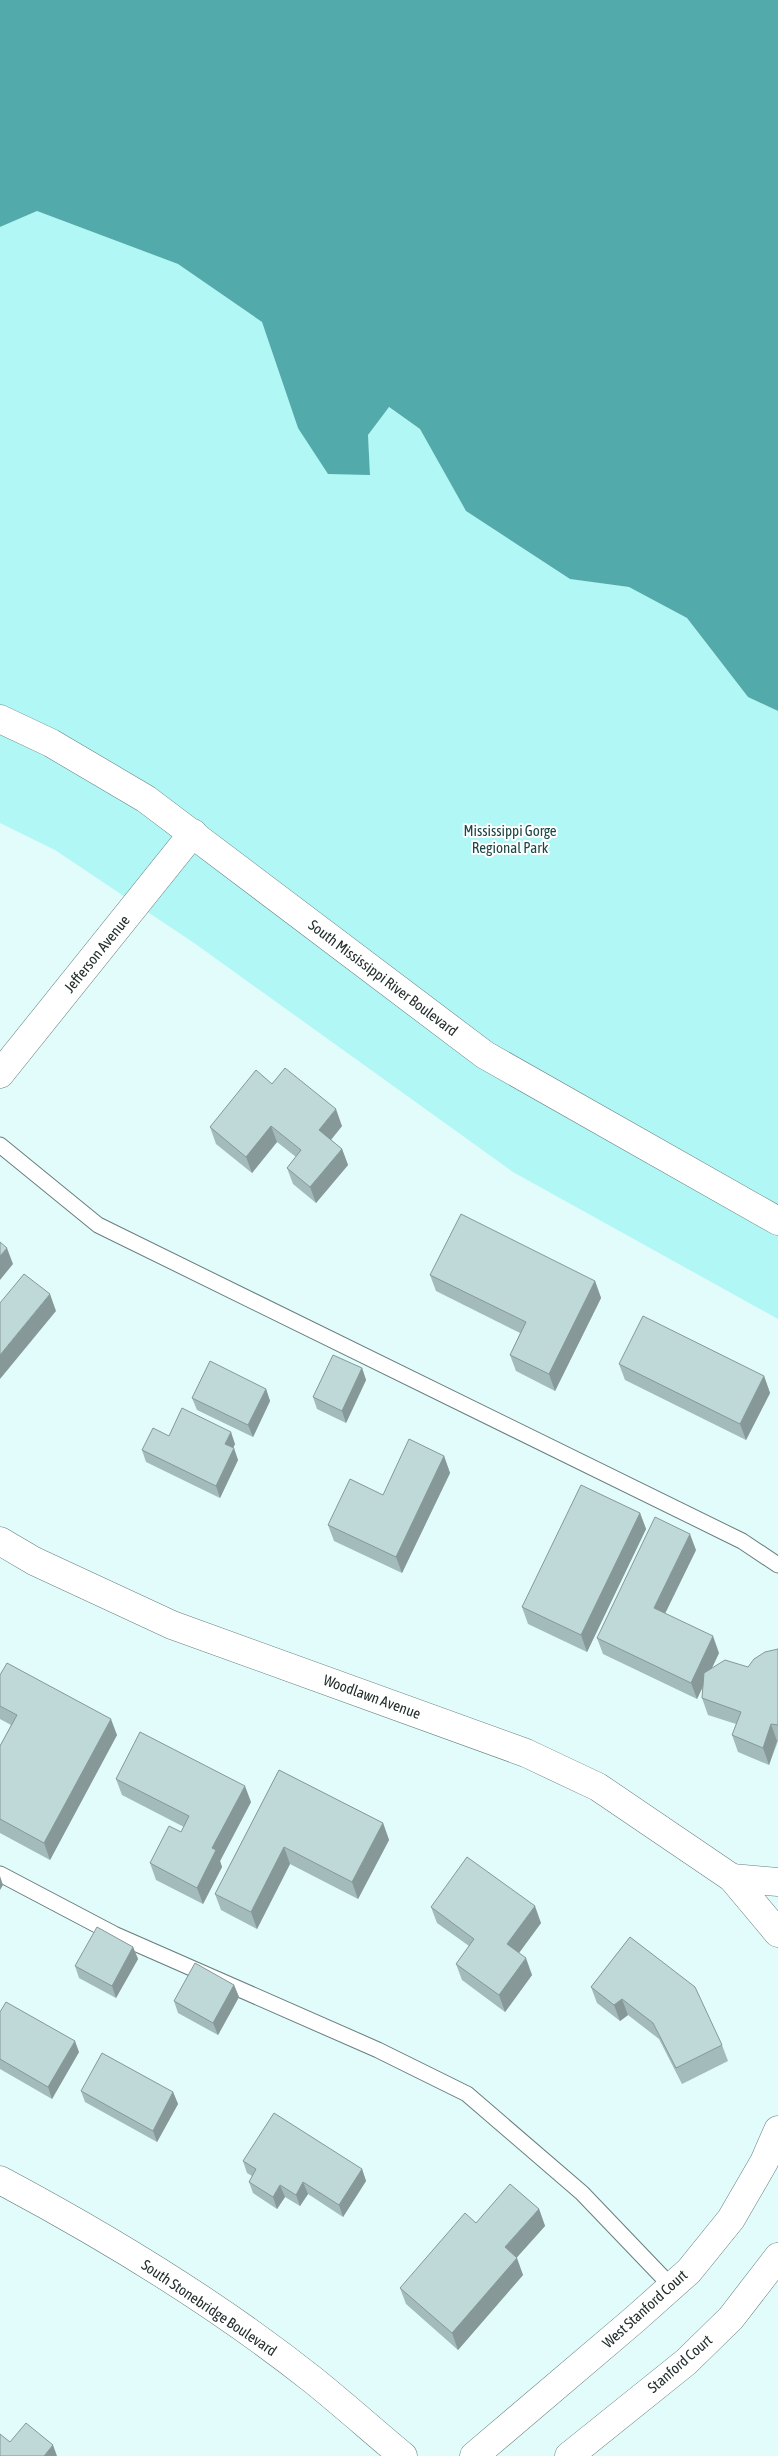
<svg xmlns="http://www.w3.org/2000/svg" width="778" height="2456" font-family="'Asap Condensed',sans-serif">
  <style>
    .green { fill: #b0f7f5 }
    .water { fill: #52abaa }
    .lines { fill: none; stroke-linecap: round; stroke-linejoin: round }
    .service-casing { stroke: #677f7e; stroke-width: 17 }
    .minor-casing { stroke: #677f7e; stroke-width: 29 }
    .tertiary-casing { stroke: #677f7e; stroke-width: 29 }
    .service { stroke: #fff; stroke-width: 15 }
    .minor { stroke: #fff; stroke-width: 28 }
    .tertiary { stroke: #fff; stroke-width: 28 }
    .wall { fill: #a4bbbb }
    .shaded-wall { fill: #869898 }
    .building { fill: #bfd9d9; stroke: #869898 }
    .labels { text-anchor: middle; stroke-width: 4; stroke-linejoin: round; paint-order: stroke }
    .park-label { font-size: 15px; fill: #1d4646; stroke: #fff }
    .street-label { font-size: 15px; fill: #252f2e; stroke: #fff }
  </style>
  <rect width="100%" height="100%" fill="#e1fcfb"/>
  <path class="green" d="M 37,211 L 178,264 L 262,322 L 298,428 L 370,475 L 368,435 L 388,407 L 420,429 L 466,511 L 570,579 L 629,587 L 687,618 L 748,697 L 778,711 L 778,1319 L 513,1172 L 197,945 L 55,850 L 0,823 L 0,227 Z"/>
  <path class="water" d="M 0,0 L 778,0 L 778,711 L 748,697 L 687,618 L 629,587 L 570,579 L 466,511 L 420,429 L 389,407 L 368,435 L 370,475 L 328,474 L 298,428 L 262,322 L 178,264 L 37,211 L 0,227 Z"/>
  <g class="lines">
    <g class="service-casing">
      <g id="service">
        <path d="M 0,1145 L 98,1225 L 742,1541 L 778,1565"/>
        <path d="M 0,1874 L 114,1934 L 378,2050 L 467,2094 L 582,2193 L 671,2286"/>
      </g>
    </g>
    <g class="minor-casing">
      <g id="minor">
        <path d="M 0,1074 L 193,833"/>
        <path d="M 0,1541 L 34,1561 L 172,1625 L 526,1753 L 598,1787 L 732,1878 L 778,1933"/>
        <path d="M 732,1878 L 778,1882"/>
        <path d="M 0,2180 C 109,2238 216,2303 313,2380 C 344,2405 373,2431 403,2456"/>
        <path d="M 474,2456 L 634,2320 L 689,2271 L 731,2219 L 764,2162 L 778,2130"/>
        <path d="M 569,2456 L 686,2362 L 731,2318 L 778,2257"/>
      </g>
    </g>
    <g class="tertiary-casing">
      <path id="tertiary" d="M 0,719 L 51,743 L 146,799 L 485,1055 L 778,1221"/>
    </g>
    <use href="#service" class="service"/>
    <use href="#minor" class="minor"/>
    <use href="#tertiary" class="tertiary"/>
  </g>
  <g class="wall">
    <path d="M 272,1084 L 342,1126 L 331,1140 L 342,1149 L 348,1165 L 316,1203 L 293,1184 L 287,1168 L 296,1157 L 277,1142 L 252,1173 L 216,1144 L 210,1127 Z"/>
    <path d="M 430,1275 L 595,1281 L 601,1298 L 555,1391 L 516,1371 L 510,1355 L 520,1333 L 436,1291 Z"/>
    <path d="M 619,1364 L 764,1376 L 770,1393 L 746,1440 L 625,1380 Z"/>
    <path d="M 362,1368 L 366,1380 L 346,1423 L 317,1409 L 313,1397 Z"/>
    <path d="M 266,1389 L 270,1401 L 253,1437 L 197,1410 L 192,1398 Z"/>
    <path d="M 169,1436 L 235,1444 L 233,1448 L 238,1460 L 220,1498 L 146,1462 L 142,1450 Z"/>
    <path d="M 444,1456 L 450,1473 L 402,1573 L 334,1541 L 328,1525 L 383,1495 Z"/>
    <path d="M 640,1513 L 646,1529 L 587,1652 L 528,1624 L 522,1607 Z"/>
    <path d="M 696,1550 L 665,1613 L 719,1653 L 712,1668 L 748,1667 L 778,1649 L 778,1741 L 769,1765 L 738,1752 L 732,1735 L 736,1724 L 708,1715 L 702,1698 L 703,1686 L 697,1699 L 603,1654 L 597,1638 Z"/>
    <path d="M 0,1675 L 117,1735 L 50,1860 L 0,1833 L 0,1746 L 11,1725 L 0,1719 Z"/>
    <path d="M 279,1770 L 383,1823 L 389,1840 L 358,1899 L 290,1864 L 257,1929 L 221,1910 L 215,1894 Z"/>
    <path d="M 116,1779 L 251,1802 L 220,1861 L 222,1867 L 203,1904 L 156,1880 L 150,1863 L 181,1832 L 184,1827 L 122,1795 Z"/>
    <path d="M 431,1907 L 541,1923 L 519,1953 L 532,1975 L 505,2012 L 462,1980 L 456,1964 L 469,1946 L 437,1923 Z"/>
    <path d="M 630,1937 L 722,2045 L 728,2061 L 682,2084 L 659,2039 L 628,2015 L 620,2021 L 597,2003 L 591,1987 Z"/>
    <path d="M 133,1947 L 138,1959 L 116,1998 L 79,1978 L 75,1966 Z"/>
    <path d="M 234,1985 L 239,1997 L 218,2035 L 178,2013 L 174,2001 Z"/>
    <path d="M 0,2012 L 79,2052 L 52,2099 L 0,2069 Z"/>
    <path d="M 81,2091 L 173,2092 L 178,2104 L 157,2142 L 85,2102 Z"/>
    <path d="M 243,2161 L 362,2169 L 366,2181 L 343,2217 L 308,2194 L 300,2206 L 285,2197 L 277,2209 L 253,2193 L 249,2182 L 252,2176 L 247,2173 Z"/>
    <path d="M 539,2209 L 545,2226 L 516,2258 L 523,2275 L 458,2350 L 406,2304 L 400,2288 L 476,2223 Z"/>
  </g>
  <g class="shaded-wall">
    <path d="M 336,1109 L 342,1126 L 325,1147 L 319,1130 Z"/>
    <path d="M 271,1126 L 277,1142 L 252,1173 L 246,1157 Z"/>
    <path d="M 342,1149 L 348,1165 L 316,1203 L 310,1187 Z"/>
    <path d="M 7,1248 L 13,1264 L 0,1280 L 0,1256 Z"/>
    <path d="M 595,1281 L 601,1298 L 555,1391 L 549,1374 Z"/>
    <path d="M 50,1294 L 56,1311 L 0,1379 L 0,1355 Z"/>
    <path d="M 362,1368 L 366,1380 L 346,1423 L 342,1411 Z"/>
    <path d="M 764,1376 L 770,1393 L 746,1440 L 740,1424 Z"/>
    <path d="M 266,1389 L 270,1401 L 253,1437 L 248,1425 Z"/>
    <path d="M 231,1432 L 235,1444 L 229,1456 L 225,1444 Z"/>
    <path d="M 234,1448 L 238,1460 L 220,1498 L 216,1486 Z"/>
    <path d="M 444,1456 L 450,1473 L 402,1573 L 396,1557 Z"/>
    <path d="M 640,1513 L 646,1529 L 587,1652 L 581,1635 Z"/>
    <path d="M 690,1534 L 696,1550 L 660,1624 L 654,1608 Z"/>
    <path d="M 713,1636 L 719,1653 L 697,1699 L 691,1683 Z"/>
    <path d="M 111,1719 L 117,1735 L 50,1860 L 44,1843 Z"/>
    <path d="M 771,1724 L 777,1741 L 769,1765 L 763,1748 Z"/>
    <path d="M 245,1786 L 251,1802 L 220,1861 L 222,1867 L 203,1904 L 197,1888 L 212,1848 Z"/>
    <path d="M 383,1823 L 389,1840 L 358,1899 L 352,1882 Z"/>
    <path d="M 284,1847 L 290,1864 L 257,1929 L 251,1912 Z"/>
    <path d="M 0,1876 L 3,1885 L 0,1890 Z"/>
    <path d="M 535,1906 L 541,1923 L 513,1961 L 507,1944 Z"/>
    <path d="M 133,1947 L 138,1959 L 116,1998 L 112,1986 Z"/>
    <path d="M 526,1958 L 532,1975 L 505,2012 L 499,1995 Z"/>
    <path d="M 234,1985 L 239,1997 L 218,2035 L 213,2023 Z"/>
    <path d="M 622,1999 L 628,2015 L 620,2021 L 614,2005 Z"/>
    <path d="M 75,2041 L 79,2052 L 52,2099 L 48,2087 Z"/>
    <path d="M 173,2092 L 178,2104 L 157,2142 L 153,2131 Z"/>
    <path d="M 362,2169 L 366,2181 L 343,2217 L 339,2205 Z"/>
    <path d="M 303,2182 L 308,2194 L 300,2206 L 296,2195 Z"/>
    <path d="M 280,2185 L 285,2197 L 277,2209 L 273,2197 Z"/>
    <path d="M 539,2209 L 545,2226 L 511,2264 L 505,2247 Z"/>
    <path d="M 517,2258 L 523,2275 L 458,2350 L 452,2333 Z"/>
    <path d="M 53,2445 L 57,2456 L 44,2456 Z"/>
  </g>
  <g class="building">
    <path d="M 285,1068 L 336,1109 L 319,1130 L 342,1149 L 310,1187 L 287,1168 L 301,1150 L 271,1126 L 246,1157 L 210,1127 L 256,1070 L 272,1084 Z"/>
    <path d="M 461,1214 L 595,1281 L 549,1374 L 510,1355 L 526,1322 L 430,1275 Z"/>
    <path d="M 0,1242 L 7,1248 L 0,1256 Z"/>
    <path d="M 24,1274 L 50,1294 L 0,1355 L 0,1303 Z"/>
    <path d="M 643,1316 L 764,1376 L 740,1424 L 619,1364 Z"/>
    <path d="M 333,1355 L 362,1368 L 342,1411 L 313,1397 Z"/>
    <path d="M 210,1361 L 266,1389 L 248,1425 L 192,1398 Z"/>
    <path d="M 182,1408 L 231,1432 L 225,1444 L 234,1448 L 216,1486 L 142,1450 L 153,1428 L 169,1436 Z"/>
    <path d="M 409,1439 L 444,1456 L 396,1557 L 328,1525 L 350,1479 L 383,1495 Z"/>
    <path d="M 581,1485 L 640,1513 L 581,1635 L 522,1607 Z"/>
    <path d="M 655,1517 L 690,1534 L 654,1608 L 713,1636 L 691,1683 L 597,1638 Z"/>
    <path d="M 778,1649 L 778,1725 L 771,1724 L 763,1748 L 732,1735 L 741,1712 L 702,1698 L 704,1673 L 725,1660 L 748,1667 L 754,1659 L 765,1652 Z"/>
    <path d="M 7,1663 L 111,1719 L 44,1843 L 0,1819 L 0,1746 L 17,1715 L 0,1706 L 0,1675 Z"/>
    <path d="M 140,1732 L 245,1786 L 212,1848 L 216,1850 L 197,1888 L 150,1863 L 169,1826 L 181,1832 L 189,1816 L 116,1779 Z"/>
    <path d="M 279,1770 L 383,1823 L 352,1882 L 284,1847 L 251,1912 L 215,1894 Z"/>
    <path d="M 467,1857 L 535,1906 L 507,1944 L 526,1958 L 499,1995 L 456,1964 L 474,1939 L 431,1907 Z"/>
    <path d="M 97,1927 L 133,1947 L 112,1986 L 75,1966 Z"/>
    <path d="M 630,1937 L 695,1987 L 722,2045 L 676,2068 L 653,2023 L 622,1999 L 614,2005 L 591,1987 Z"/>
    <path d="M 195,1963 L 234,1985 L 213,2023 L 174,2001 Z"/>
    <path d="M 6,2002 L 75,2041 L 48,2087 L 0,2059 L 0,2012 Z"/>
    <path d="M 102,2053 L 173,2092 L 153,2131 L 81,2091 Z"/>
    <path d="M 274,2113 L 362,2169 L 339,2205 L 303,2182 L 296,2195 L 280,2185 L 273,2197 L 249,2182 L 256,2169 L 243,2161 Z"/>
    <path d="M 510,2184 L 539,2209 L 505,2247 L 517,2258 L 452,2333 L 400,2288 L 465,2213 L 476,2223 Z"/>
    <path d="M 26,2423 L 53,2445 L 44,2456 L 0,2456 L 0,2434 L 10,2442 Z"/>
  </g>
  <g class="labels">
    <g class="park-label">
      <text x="510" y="836">Mississippi Gorge<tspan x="510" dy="17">Regional Park</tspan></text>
    </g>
    <g class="street-label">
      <text transform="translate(97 954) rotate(-51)" y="5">Jefferson Avenue</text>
      <text transform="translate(383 978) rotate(37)" y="5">South Mississippi River Boulevard</text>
      <text transform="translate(372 1697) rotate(20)" y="5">Woodlawn Avenue</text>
      <text transform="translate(209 2308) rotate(34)" y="5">South Stonebridge Boulevard</text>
      <text transform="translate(645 2309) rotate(-42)" y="5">West Stanford Court</text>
      <text transform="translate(680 2364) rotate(-41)" y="5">Stanford Court</text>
    </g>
  </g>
</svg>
